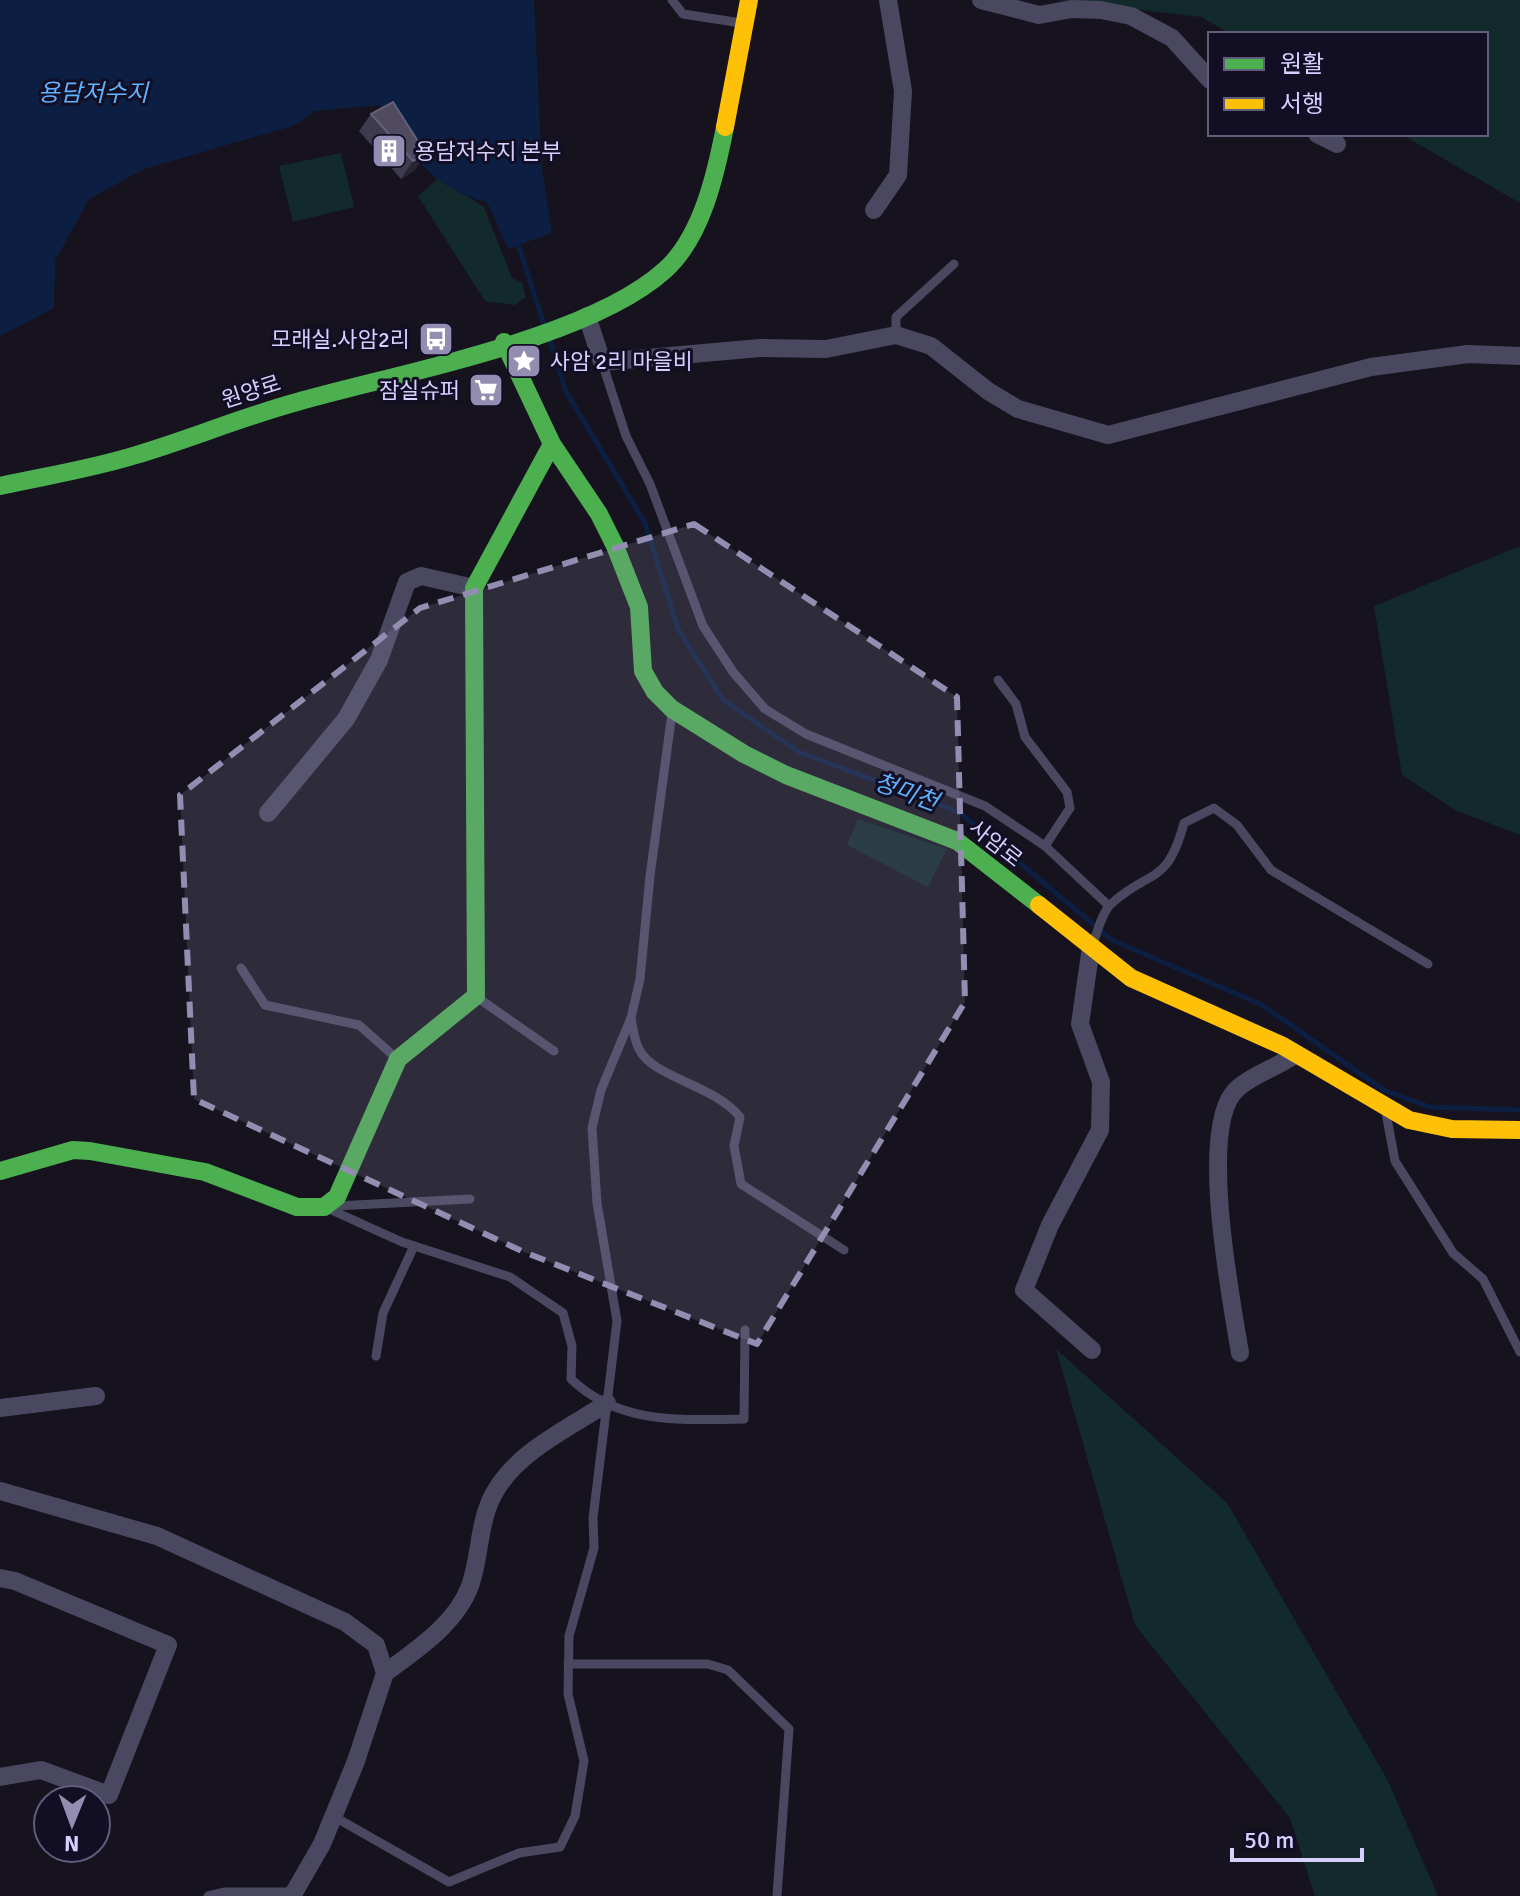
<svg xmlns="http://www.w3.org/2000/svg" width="1520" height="1896" font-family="Signika,'Noto Sans KR',sans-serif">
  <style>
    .green { fill: #122a2b }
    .water { fill: #0c1f42 }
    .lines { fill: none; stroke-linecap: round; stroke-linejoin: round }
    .stream { stroke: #0c1f42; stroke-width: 5 }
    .lane { stroke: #494860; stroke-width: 9 }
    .street { stroke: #494860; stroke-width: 18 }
    .fast { stroke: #4caf50; stroke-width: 18 }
    .slow { stroke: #ffc107; stroke-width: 18 }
    .wall { fill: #3f3b4e }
    .shaded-wall { fill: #282433 }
    .building { fill: #504b61; stroke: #65607a; stroke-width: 2 }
    .marked { fill: #938eb1; fill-opacity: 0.2; stroke: #938eb1; stroke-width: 6; stroke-dasharray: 16 10; stroke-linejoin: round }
    .labels { text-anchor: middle; stroke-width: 6; stroke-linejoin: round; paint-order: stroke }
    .poi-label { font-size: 22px; fill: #d6d0ff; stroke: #120e24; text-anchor: start }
    .street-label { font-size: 22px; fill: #d6d0ff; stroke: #120e24 }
    .water-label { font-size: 24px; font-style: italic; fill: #5eb2ff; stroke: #120e24 }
  </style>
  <rect width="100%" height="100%" fill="#16131f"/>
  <g class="green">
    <path d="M 1055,0 L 1520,0 L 1520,203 L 1401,134 L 1486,134 L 1486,34 L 1231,34 L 1201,17 Z"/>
    <path d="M 341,153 L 354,207 L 293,222 L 279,166 Z"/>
    <path d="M 439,178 L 484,207 L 512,278 L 522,283 L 526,297 L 515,305 L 485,301 L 418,196 Z"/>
    <path d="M 1520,546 L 1520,835 L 1455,810 L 1402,775 L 1374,606 Z"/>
    <path d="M 858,819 L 947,849 L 928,887 L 847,845 Z"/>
    <path d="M 1056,1349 L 1227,1503 L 1387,1779 L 1438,1896 L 1315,1896 L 1290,1818 L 1135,1625 Z"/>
  </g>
  <path class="water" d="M 0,0 L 534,0 L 542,169 L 552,233 L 508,249 L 487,202 C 429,189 410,150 380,105 L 315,111 L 296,125 L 144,169 L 89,199 L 55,261 L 54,308 L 0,336 Z"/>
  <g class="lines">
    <g class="stream">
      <path d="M 519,247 L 544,324"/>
      <path d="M 549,337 L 566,392 L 645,523 L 678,629 L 723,700 L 799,752 L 959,812 L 1112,940 L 1262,1005 L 1384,1090 L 1430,1107 L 1520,1110"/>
    </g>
    <g class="lane">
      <path d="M 672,0 L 683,14 L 741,23"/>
      <path d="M 896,335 L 896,317 L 954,264"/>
      <path d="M 602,362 L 626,436 L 650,484 L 703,626 L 733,672 L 765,709 L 806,734 L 985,806 L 1045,846 L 1108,905"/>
      <path d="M 998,680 L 1016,704 L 1025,737 L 1067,792 L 1070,808 L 1045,846"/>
      <path d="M 1093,944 C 1097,933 1102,912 1111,904 C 1151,868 1167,886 1184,823 L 1214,808 L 1237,825 L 1271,870 L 1428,964"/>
      <path d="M 241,968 L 265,1005 L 359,1025 L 395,1057"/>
      <path d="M 478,998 L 554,1051"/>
      <path d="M 631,1018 C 633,1028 634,1040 639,1049 C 653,1078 713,1084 740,1117 L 734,1146 L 741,1184 L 844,1250"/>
      <path d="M 1386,1113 L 1395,1161 L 1453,1253 L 1483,1279 L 1520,1352"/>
      <path d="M 336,1206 L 470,1199"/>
      <path d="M 329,1209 L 402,1242 L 510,1277 L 563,1313 L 572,1346 L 571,1379 C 619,1425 682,1420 744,1419 L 745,1330"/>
      <path d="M 376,1356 L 383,1313 L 414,1246"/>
      <path d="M 568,1664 L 708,1664 L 728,1670 L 789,1729 L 777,1896"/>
      <path d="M 333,1816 L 449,1882 L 519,1853 L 560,1847 L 575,1816 L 584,1761 L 568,1694 L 569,1636 L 594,1548 L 593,1518 L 617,1321 L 597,1203 L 592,1128 L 601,1090 L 631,1018 L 640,979 L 650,876 L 672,713"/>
      <path d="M 208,1896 L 225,1892 L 294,1892"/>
    </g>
    <g class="street">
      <path d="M 981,0 L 1039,15 L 1072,9 L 1101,10 L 1131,16 L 1172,38 L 1210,80"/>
      <path d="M 1317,134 L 1337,144"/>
      <path d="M 874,210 L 898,175 L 903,91 L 888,0"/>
      <path d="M 587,316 L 602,362 L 760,348 L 826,349 L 896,335 L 931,346 L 988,391 L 1018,409 L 1108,435 L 1371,367 L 1468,354 L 1520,356"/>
      <path d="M 268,813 L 346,719 L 379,660 L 407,582 L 421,576 L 474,588"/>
      <path d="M 1091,947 L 1080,1024 L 1101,1082 L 1100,1130 L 1050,1225 L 1024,1290 L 1092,1350"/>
      <path d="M 1240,1353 C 1232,1303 1196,1122 1238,1088 C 1254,1074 1278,1067 1296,1054"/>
      <path d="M 0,1408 L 96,1396"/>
      <path d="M 0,1491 L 157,1536 L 345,1622 L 376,1645 L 385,1673 L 356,1761 L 322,1844 L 292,1896"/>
      <path d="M 0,1578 L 15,1581 L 168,1645 L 109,1795 L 41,1770 L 0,1777"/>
      <path d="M 385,1673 C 416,1650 456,1624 470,1586 C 481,1555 478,1519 496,1490 C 519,1451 569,1428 607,1403"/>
    </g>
    <g class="fast">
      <path d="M 504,342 L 552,444 L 599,514 L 615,546 L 639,607 L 643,671 L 655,692 L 672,709 L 744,754 L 786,775 L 957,841 L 1039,905"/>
      <path d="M 0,486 C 45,476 91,469 136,455 C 190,439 242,417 297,402 C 398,373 589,339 665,270 C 702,237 716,173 725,127"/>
      <path d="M 0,1171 L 73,1150 L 90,1151 L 205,1172 L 297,1207 L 324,1207 L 337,1197 L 398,1059 L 476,996 L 474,588 L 552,444"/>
    </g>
    <g class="slow">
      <path d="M 725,127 L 749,0"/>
      <path d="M 1039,905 L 1131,978 L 1283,1046 L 1409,1120 L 1452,1129 L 1520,1130"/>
    </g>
  </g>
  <path class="wall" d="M 371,114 L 426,154 L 414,171 L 401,179 L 359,131 Z"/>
  <path class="shaded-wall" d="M 426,154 L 414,171 L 401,179 L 413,161 Z"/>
  <path class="building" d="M 393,102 L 426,154 L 413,161 L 371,114 Z"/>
  <path class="marked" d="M 694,524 L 957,697 L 965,1002 L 757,1344 L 524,1252 L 194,1099 L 180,795 L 420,608 Z"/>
  <defs>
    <g id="building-square" transform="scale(1.8)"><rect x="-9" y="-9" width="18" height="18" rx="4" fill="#938eb1" stroke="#120e24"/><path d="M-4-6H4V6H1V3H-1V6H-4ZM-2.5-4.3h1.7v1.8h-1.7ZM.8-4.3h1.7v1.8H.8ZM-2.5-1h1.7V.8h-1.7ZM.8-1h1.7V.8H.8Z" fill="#fff"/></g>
    <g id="bus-square" transform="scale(1.8)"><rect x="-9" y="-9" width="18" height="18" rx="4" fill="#938eb1" stroke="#120e24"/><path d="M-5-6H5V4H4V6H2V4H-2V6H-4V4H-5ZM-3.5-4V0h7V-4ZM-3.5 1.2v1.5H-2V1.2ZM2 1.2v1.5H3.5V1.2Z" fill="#fff"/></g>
    <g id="sight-square" transform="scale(1.8)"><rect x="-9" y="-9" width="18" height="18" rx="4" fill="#938eb1" stroke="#120e24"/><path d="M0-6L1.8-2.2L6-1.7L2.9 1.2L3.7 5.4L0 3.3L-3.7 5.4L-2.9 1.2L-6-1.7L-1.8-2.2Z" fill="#fff"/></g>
    <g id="supermarket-square" transform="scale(1.8)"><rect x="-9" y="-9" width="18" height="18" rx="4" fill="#938eb1" stroke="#120e24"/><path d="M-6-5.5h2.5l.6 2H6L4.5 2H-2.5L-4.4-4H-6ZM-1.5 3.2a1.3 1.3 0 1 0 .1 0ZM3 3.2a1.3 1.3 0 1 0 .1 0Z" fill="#fff"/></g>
  </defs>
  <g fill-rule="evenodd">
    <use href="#building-square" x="389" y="151"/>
    <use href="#bus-square" x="436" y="339"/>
    <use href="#sight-square" x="524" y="361"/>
    <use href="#supermarket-square" x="486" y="390"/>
  </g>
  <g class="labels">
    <g class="poi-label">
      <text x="415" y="159">용담저수지 본부</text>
      <text x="410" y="347" text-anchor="end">모래실.사암2리</text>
      <text x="550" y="369">사암 2리 마을비</text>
      <text x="460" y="398" text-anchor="end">잠실슈퍼</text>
    </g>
    <g class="street-label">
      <text transform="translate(251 391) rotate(-18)" y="8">원양로</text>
      <text transform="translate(996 843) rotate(38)" y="8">사암로</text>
    </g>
    <g class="water-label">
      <text x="93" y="101">용담저수지</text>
      <text transform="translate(906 792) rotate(20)" y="8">청미천</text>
    </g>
  </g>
  <rect x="1208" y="32" width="280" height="104" fill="#120e24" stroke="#605c7c" stroke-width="2"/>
  <rect x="1224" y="58" width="40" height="12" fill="#4caf50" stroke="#605c7c" stroke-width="2"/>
  <text x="1280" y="72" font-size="24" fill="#d6d0ff">원활</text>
  <rect x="1224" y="98" width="40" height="12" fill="#ffc107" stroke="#605c7c" stroke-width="2"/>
  <text x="1280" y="112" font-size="24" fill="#d6d0ff">서행</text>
  <g transform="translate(72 1824) rotate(181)"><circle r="38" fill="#120e24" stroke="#605c7c" stroke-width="2"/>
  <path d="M0-6L14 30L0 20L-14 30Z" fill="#938eb1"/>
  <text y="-12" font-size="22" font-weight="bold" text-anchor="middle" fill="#d6d0ff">N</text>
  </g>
  <path d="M1232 1848v12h130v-12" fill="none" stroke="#d6d0ff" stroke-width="4"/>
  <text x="1244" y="1848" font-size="24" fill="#d6d0ff" stroke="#120e24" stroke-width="6" paint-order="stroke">50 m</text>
</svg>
